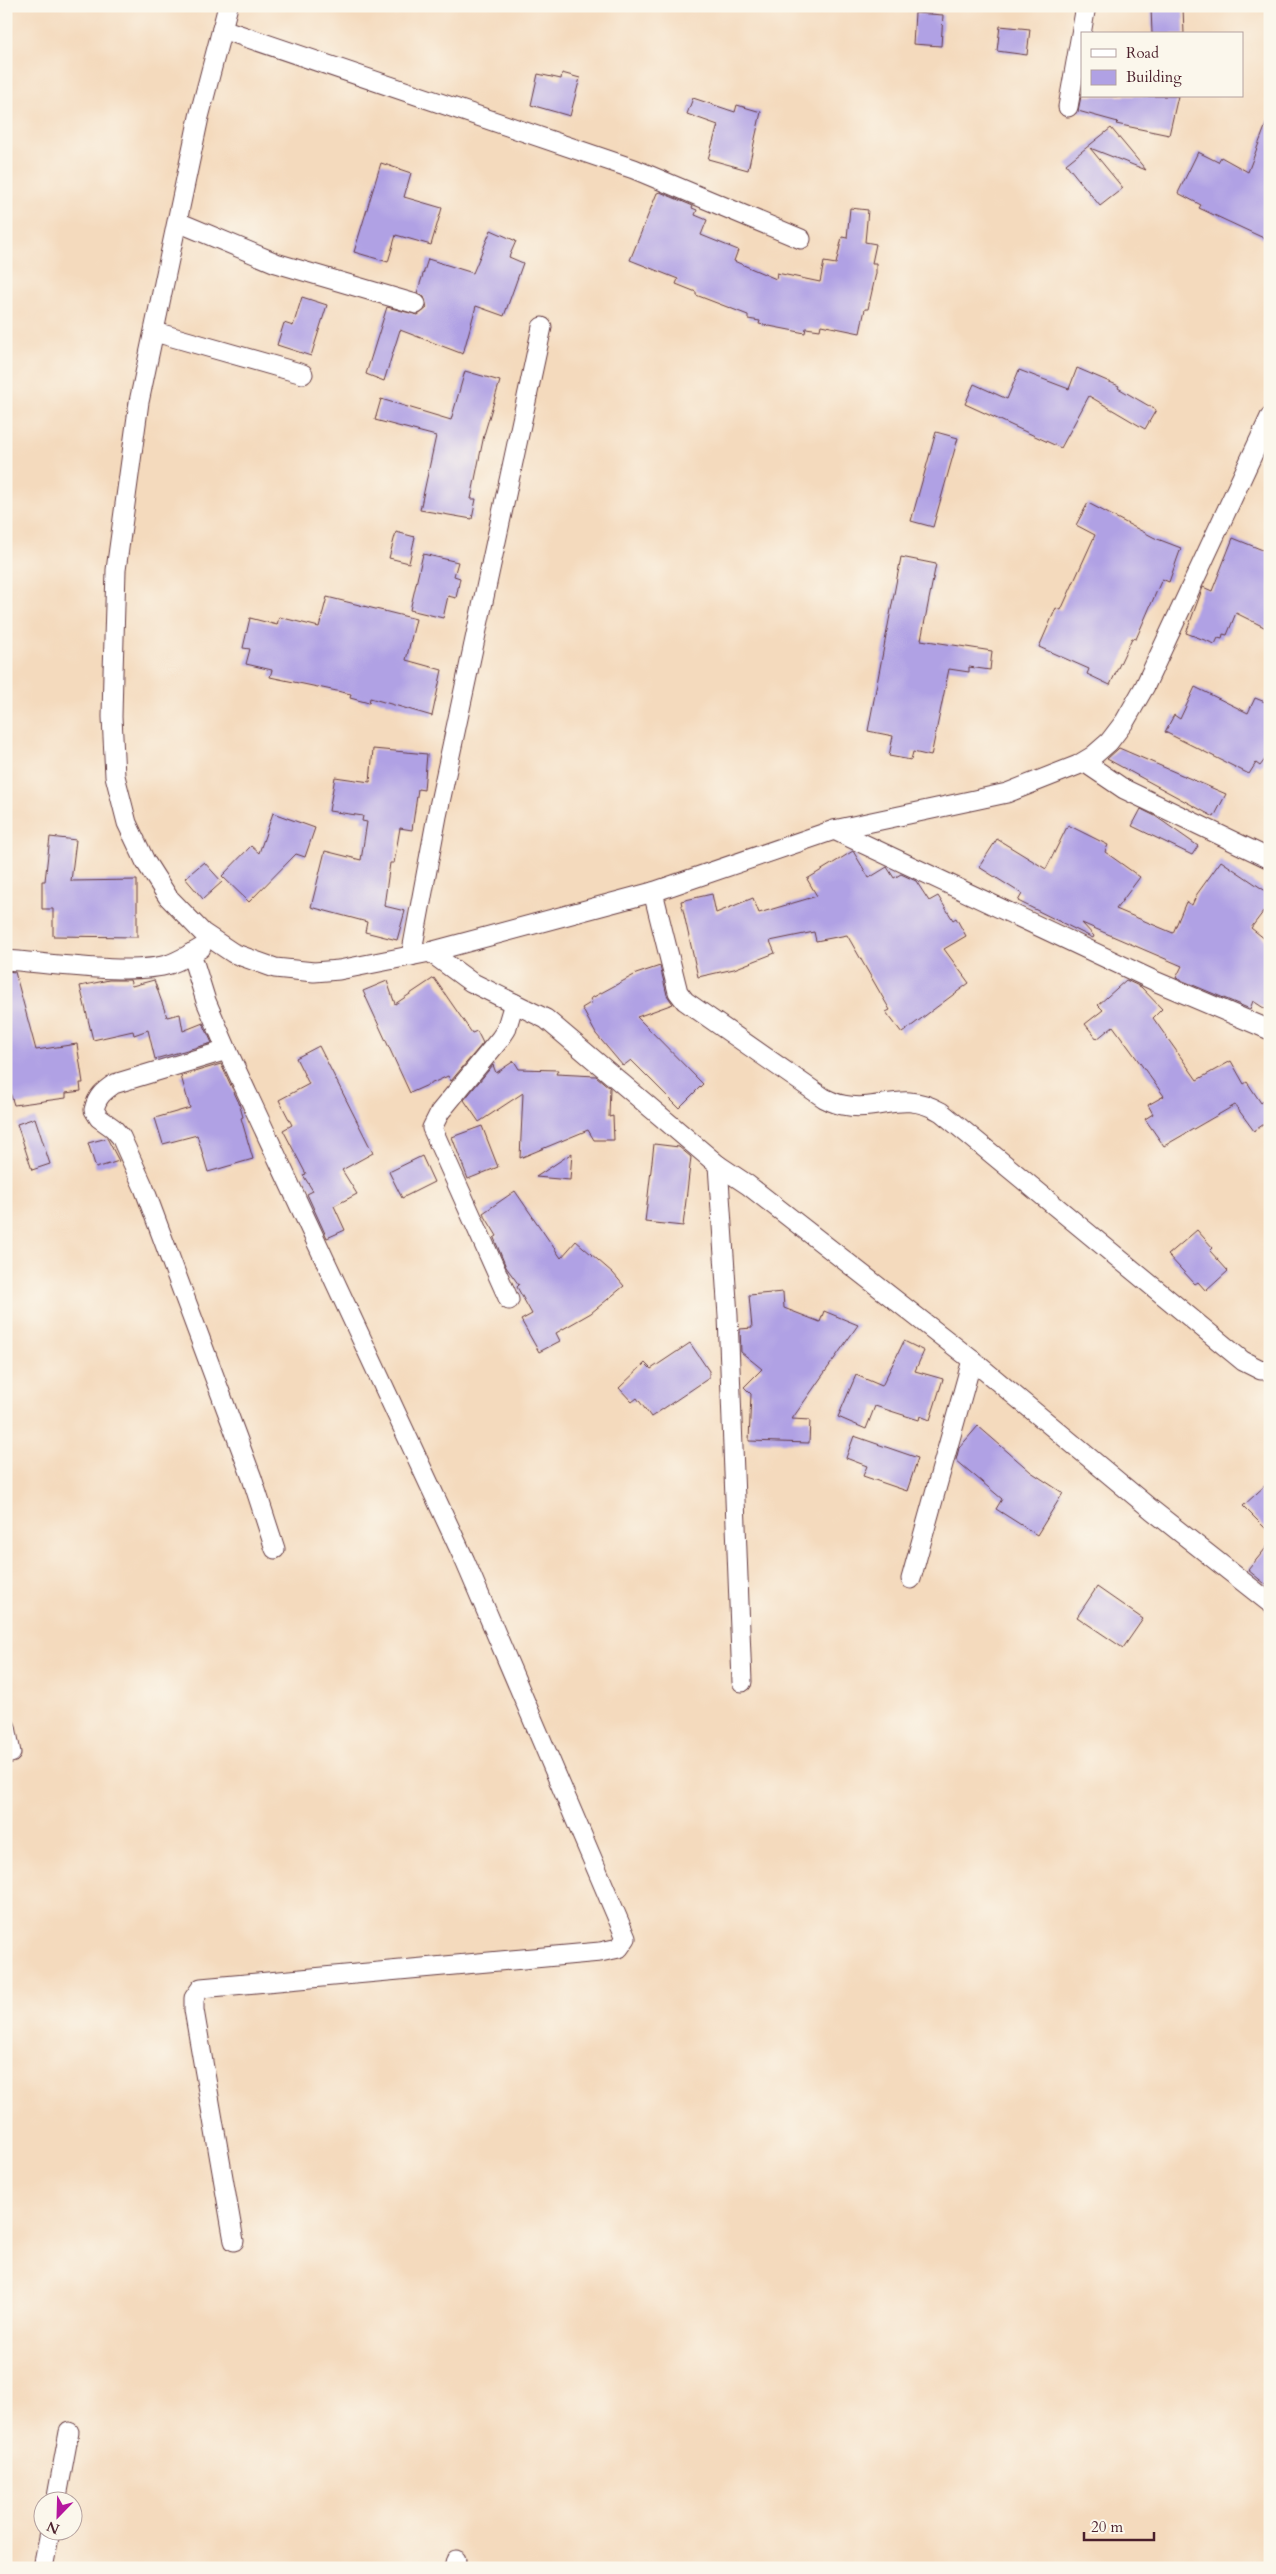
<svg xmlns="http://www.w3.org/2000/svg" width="1276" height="2574" font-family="Cardo,serif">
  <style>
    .building { fill: #b0a1e4 }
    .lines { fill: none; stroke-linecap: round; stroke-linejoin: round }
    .minor-casing { stroke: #643b41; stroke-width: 21 }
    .minor { stroke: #fff; stroke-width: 19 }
  </style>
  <rect width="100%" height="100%" fill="#fbf7ec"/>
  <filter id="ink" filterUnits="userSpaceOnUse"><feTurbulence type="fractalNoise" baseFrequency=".02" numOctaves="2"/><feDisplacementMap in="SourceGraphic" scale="10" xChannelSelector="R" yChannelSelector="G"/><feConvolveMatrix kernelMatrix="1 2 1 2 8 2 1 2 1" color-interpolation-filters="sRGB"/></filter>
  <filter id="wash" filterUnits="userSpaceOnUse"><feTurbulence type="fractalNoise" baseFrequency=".0096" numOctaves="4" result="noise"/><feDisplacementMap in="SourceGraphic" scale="20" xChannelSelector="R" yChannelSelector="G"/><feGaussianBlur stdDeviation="1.12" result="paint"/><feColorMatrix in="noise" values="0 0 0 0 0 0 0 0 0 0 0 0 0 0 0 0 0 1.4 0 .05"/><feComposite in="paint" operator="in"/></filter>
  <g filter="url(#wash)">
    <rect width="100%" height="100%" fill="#f4dabd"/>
    <g id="blocks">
      <g class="building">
        <path d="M 1151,7 L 1183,7 L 1184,34 L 1152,34 Z"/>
        <path d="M 915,13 L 943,15 L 941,46 L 913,44 Z"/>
        <path d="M 1000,26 L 1030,29 L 1027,55 L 997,51 Z"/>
        <path d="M 562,73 L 580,78 L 570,116 L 531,105 L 538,74 L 561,79 Z"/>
        <path d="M 1081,96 L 1178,96 L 1169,135 L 1116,124 L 1118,122 L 1078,111 Z"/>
        <path d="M 693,98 L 735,112 L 737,105 L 761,112 L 748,170 L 708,159 L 718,125 L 687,114 Z"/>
        <path d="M 1268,119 L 1270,119 L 1270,241 L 1199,208 L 1201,205 L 1178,193 L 1198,152 L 1218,162 L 1221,157 L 1248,172 Z"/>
        <path d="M 1111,128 L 1146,170 L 1090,148 L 1123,188 L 1100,206 L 1066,164 Z"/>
        <path d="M 381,163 L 411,173 L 404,197 L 442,208 L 431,245 L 396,235 L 388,262 L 354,252 Z"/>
        <path d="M 660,192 L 693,206 L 692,208 L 697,210 L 695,215 L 707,220 L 701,235 L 738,250 L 734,261 L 776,279 L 777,273 L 820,282 L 824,262 L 836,264 L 842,237 L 847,238 L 850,208 L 868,210 L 865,242 L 876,244 L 872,263 L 876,263 L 876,273 L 868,309 L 865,309 L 860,333 L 821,325 L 820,330 L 806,328 L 805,333 L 759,324 L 760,321 L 748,319 L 748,315 L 696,295 L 696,292 L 676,284 L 678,279 L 630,260 L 657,193 Z"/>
        <path d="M 491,230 L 516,241 L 509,257 L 523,263 L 504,316 L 476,306 L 463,354 L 400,330 L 384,381 L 366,374 L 387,307 L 418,315 L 427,308 L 424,297 L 417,293 L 428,259 L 473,273 Z"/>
        <path d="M 302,297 L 327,305 L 311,356 L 277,345 L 284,323 L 293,326 Z"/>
        <path d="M 1077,368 L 1119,386 L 1118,388 L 1156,410 L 1145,429 L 1089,396 L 1061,448 L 965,404 L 974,384 L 1007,399 L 1019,370 L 1069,389 Z"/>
        <path d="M 465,371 L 500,381 L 484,435 L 471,499 L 476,499 L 472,519 L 420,510 L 436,436 L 375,420 L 381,399 L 451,420 Z"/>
        <path d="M 936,432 L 958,438 L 933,527 L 911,521 Z"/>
        <path d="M 1088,503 L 1155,538 L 1181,548 L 1169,582 L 1162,579 L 1136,639 L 1132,638 L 1110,685 L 1087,674 L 1089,669 L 1039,647 L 1056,608 L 1061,610 L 1095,535 L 1076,525 Z"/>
        <path d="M 396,532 L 415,537 L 409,563 L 389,558 Z"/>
        <path d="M 1233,538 L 1270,553 L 1270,630 L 1236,613 L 1227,635 L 1223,634 L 1222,639 L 1218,638 L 1215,644 L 1186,633 L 1203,587 L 1212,591 Z"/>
        <path d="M 423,554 L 458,562 L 454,576 L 460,578 L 456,598 L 448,596 L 443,618 L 410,610 Z"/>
        <path d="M 901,557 L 936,564 L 921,640 L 992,651 L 990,670 L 969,667 L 969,672 L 949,669 L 931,756 L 913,752 L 911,760 L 889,756 L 893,736 L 868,731 Z"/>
        <path d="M 327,597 L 416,619 L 406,660 L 442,670 L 432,716 L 370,698 L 369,703 L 350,698 L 351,694 L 270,677 L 272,670 L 246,664 L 250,649 L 243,648 L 250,618 L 277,625 L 279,617 L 319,627 Z"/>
        <path d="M 1195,687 L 1248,713 L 1255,698 L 1270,704 L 1270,753 L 1260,766 L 1256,763 L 1249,774 L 1165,732 L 1174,715 L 1180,719 Z"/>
        <path d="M 1119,748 L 1226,794 L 1214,817 L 1107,759 Z"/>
        <path d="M 373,749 L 427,754 L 424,790 L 418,789 L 412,830 L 400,828 L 394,863 L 390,863 L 384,906 L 405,911 L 397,940 L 365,932 L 367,922 L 311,907 L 325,851 L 361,860 L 367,822 L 362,821 L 363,816 L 329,811 L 335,777 L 370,782 Z"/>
        <path d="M 1141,809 L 1155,816 L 1198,846 L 1192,855 L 1132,826 Z"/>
        <path d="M 273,813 L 315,828 L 305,857 L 296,854 L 249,902 L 222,876 L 251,846 L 259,853 Z"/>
        <path d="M 1068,825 L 1108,845 L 1105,852 L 1140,877 L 1116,909 L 1173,933 L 1186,902 L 1192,905 L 1197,894 L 1221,861 L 1270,894 L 1270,903 L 1251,928 L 1270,943 L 1270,1012 L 1253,1001 L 1250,1009 L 1176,978 L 1182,966 L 1082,923 L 1094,936 L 1093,938 L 1018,901 L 1022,894 L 979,867 L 997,839 L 1046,869 Z"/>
        <path d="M 50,837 L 76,840 L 71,881 L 137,880 L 137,937 L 53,936 L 53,909 L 42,909 L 42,881 L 45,881 Z"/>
        <path d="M 853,851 L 869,878 L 887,867 L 894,878 L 901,874 L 916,881 L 929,901 L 938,896 L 953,920 L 956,918 L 966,936 L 944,949 L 969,983 L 902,1033 L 886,1012 L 890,1010 L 847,935 L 816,941 L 814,932 L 770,941 L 775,953 L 734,969 L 698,977 L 681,901 L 712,894 L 716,913 L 753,898 L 759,913 L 817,896 L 807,879 Z"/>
        <path d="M 204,862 L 222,882 L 203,899 L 185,878 Z"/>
        <path d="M 660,966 L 667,995 L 673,1004 L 637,1017 L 703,1084 L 679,1108 L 631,1060 L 623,1066 L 596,1034 L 582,1008 L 592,1002 L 590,999 L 636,974 Z"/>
        <path d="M 6,971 L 15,972 L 36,1050 L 77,1044 L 83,1083 L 80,1083 L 81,1091 L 66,1093 L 66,1098 L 14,1105 L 6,1080 Z"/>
        <path d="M 434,978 L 472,1033 L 477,1031 L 483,1043 L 451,1081 L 448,1076 L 410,1093 L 363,991 L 387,981 L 395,1004 Z"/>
        <path d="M 109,980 L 130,980 L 132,986 L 154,980 L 167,1017 L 180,1014 L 183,1031 L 203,1023 L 212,1043 L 155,1059 L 148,1030 L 134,1035 L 133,1031 L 93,1040 L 80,986 Z"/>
        <path d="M 1126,980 L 1141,987 L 1162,1009 L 1153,1018 L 1197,1080 L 1231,1061 L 1244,1084 L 1247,1082 L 1261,1103 L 1270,1096 L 1270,1120 L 1254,1131 L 1235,1105 L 1164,1146 L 1145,1119 L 1153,1114 L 1148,1105 L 1164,1096 L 1113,1026 L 1097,1039 L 1085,1024 L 1103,1010 L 1098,1005 Z"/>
        <path d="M 319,1046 L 373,1153 L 342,1170 L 357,1194 L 334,1206 L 345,1230 L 327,1238 L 307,1194 L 313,1191 L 303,1175 L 306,1174 L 283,1130 L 292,1125 L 279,1100 L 309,1084 L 296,1058 Z"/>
        <path d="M 514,1061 L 519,1069 L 558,1070 L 556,1074 L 596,1076 L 610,1088 L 609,1117 L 613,1116 L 614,1140 L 594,1140 L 588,1130 L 520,1158 L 523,1093 L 479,1122 L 464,1100 L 493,1065 L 496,1073 Z"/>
        <path d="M 221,1064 L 239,1103 L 243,1117 L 241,1118 L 253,1159 L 208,1172 L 197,1135 L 163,1144 L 155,1118 L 190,1108 L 181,1076 Z"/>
        <path d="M 35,1118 L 50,1164 L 32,1170 L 17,1124 Z"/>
        <path d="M 482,1126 L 498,1167 L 468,1179 L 452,1137 Z"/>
        <path d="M 107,1138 L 119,1161 L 96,1168 L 88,1143 Z"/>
        <path d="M 654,1144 L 679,1147 L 691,1157 L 683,1226 L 645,1222 Z"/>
        <path d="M 572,1153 L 570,1180 L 536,1177 Z"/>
        <path d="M 422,1156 L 434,1182 L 402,1198 L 389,1172 Z"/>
        <path d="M 515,1191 L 561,1258 L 576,1241 L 613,1273 L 624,1286 L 591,1313 L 556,1333 L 560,1341 L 539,1352 L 521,1320 L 532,1314 L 517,1287 L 519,1285 L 506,1267 L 494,1238 L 497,1236 L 483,1213 Z"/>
        <path d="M 1197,1230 L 1213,1248 L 1210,1251 L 1228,1271 L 1206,1291 L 1198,1282 L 1195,1284 L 1168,1255 Z"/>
        <path d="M 783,1292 L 784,1308 L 820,1322 L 824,1311 L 858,1325 L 792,1419 L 810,1420 L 809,1443 L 749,1441 L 751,1394 L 744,1387 L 762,1369 L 741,1352 L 740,1329 L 752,1328 L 749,1295 Z"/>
        <path d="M 904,1341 L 924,1351 L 915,1371 L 943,1379 L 930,1420 L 920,1416 L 919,1420 L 875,1406 L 866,1429 L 838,1417 L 856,1375 L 882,1386 Z"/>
        <path d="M 690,1343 L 709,1371 L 709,1378 L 651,1417 L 637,1398 L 632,1402 L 619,1388 L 645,1363 L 651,1369 Z"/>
        <path d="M 978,1426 L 1031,1472 L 1063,1493 L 1037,1535 L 996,1509 L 1002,1499 L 956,1460 L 959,1448 Z"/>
        <path d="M 854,1436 L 918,1458 L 907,1491 L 863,1476 L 867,1466 L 846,1458 Z"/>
        <path d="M 1270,1481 L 1270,1533 L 1243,1506 Z"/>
        <path d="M 1270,1543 L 1270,1588 L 1248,1570 Z"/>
        <path d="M 1097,1587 L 1143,1619 L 1123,1648 L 1077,1617 Z"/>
      </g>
    </g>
  </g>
  <g filter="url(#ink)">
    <use href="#blocks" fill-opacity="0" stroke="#643b41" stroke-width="1"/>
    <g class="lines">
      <g class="minor-casing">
        <g id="minor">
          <path d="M 228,6 L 199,117 L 139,402 L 116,570 L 113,673 L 112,717 L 115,776 L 127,823 L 145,861 L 168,897 L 203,933 L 233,953 L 275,968 L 314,972 L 339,970 L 430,952 L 653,892 L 834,830 L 1007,793 L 1078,765 L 1093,756 L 1109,742 L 1125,721 L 1145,686 L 1270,417"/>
          <path d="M 222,29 L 634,169 L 801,239"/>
          <path d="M 1068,107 L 1086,6"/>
          <path d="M 178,222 L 276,263 L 416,304"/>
          <path d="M 155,332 L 303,374"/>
          <path d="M 1084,762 L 1124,789 L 1270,859"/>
          <path d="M 834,830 L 1157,982 L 1270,1030"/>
          <path d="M 653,892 L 678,992 L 685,1001 L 824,1098 C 830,1101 836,1104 843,1105 C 880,1113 901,1089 941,1112 L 1243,1361 L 1261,1370 L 1270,1369"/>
          <path d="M 430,952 L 471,982 L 546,1019 L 718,1165 L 748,1185 L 972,1360 L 1152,1510 L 1270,1603"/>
          <path d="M 191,953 L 206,1001 L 227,1050 L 465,1561 L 626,1938 L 619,1948 L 600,1952 L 201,1988 L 194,1998 L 194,2010 L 234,2241"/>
          <path d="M 411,956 L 437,816 L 542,327"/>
          <path d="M 6,960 C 48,963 133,976 170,964 C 181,960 191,954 201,948"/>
          <path d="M 227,1050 L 114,1084 C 104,1091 97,1096 94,1110 L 99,1118 L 113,1128 L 121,1137 L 144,1188 L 252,1478 L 275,1549"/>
          <path d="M 718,1165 L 728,1316 L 742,1682"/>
          <path d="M 509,1300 L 432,1128 L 440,1112 L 500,1039 L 506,1030 L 514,1003"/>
          <path d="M 911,1579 L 972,1360"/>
          <path d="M 6,1727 L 11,1753"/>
          <path d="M 56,2502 L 69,2432"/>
          <path d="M 43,2568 L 50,2532"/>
          <path d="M 454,2568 L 456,2560"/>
        </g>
      </g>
      <use href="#minor" class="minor"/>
    </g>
  </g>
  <rect width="1276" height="2574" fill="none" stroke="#fbf7ec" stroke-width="25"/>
  <rect x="1081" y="32" width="162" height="65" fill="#fbf7ec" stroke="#b4a19f"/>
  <rect x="1091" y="49" width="25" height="8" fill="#ffffff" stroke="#b4a19f"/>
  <text x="1126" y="58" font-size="15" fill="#4a1f2b">Road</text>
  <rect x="1091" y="70" width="25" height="15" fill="#b0a1e4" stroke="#b4a19f"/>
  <text x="1126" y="82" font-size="15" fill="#4a1f2b">Building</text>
  <g transform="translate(58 2516) rotate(203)"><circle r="24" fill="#fbf7ec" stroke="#b4a19f"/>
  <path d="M0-4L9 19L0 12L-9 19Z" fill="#b5179e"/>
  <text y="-8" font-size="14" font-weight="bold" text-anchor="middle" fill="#4a1f2b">N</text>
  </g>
  <path d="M1084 2532v8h70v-8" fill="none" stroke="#4a1f2b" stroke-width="2.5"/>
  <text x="1091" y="2532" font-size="15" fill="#4a1f2b" stroke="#fbf7ec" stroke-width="4" paint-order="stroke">20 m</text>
</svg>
